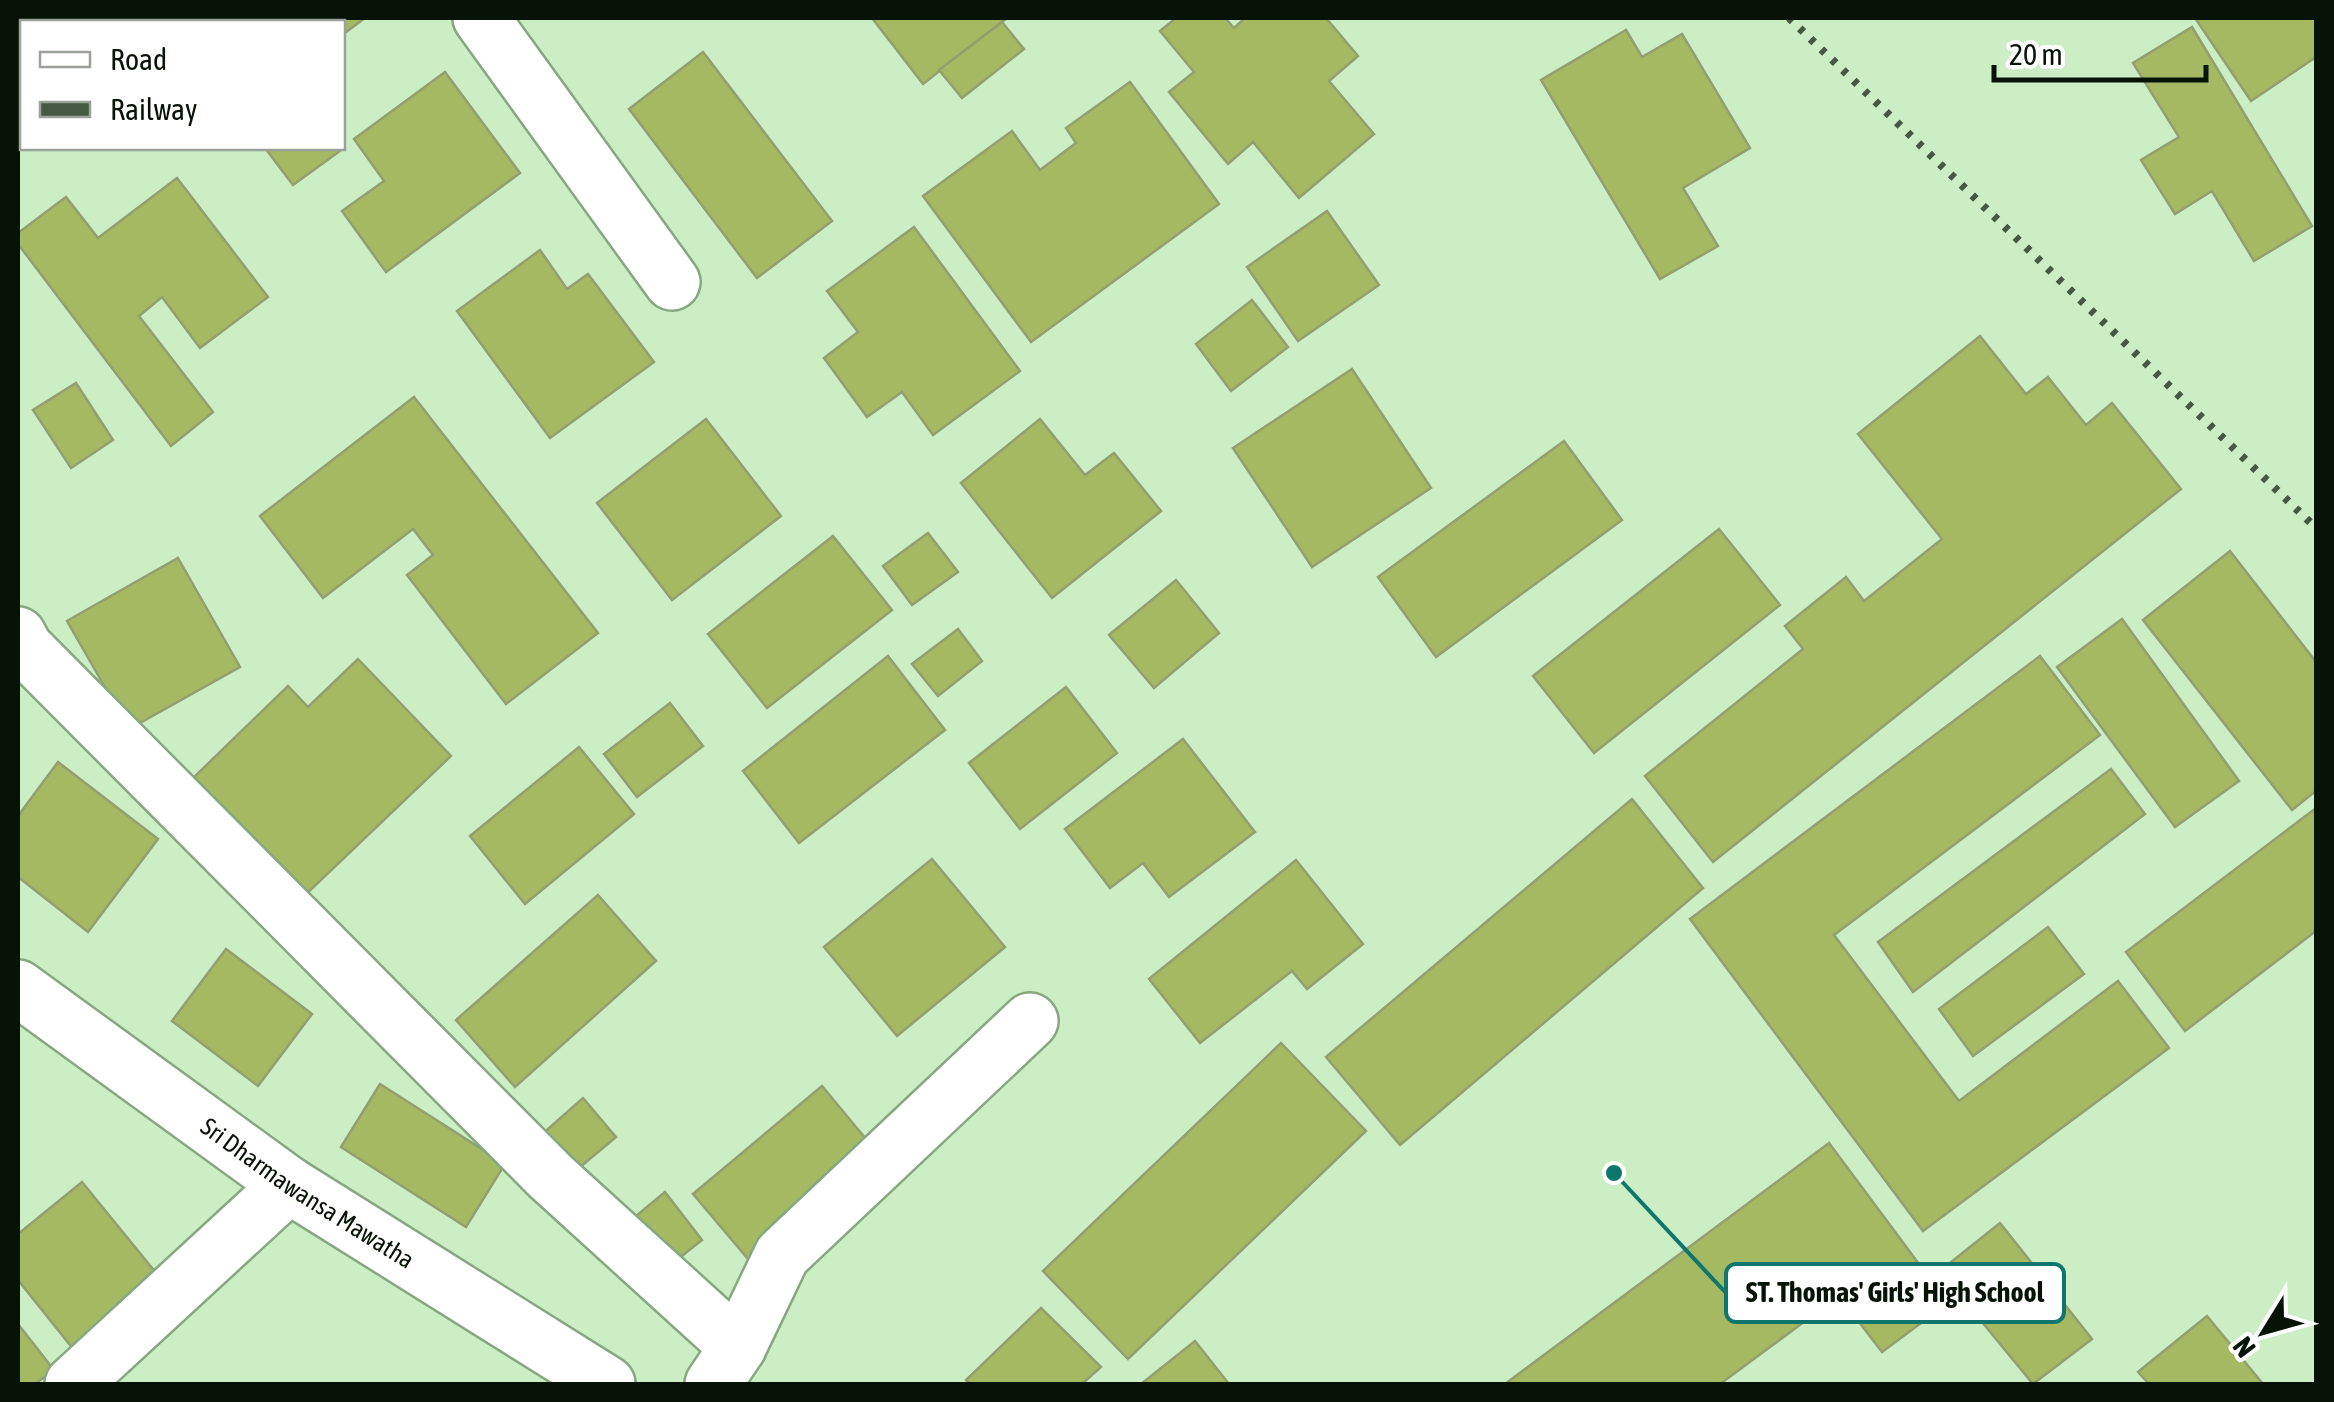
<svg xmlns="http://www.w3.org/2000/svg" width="2334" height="1402" font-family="'Asap Condensed',sans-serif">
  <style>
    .building { fill: #a5b963; stroke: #939f70; stroke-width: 2.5 }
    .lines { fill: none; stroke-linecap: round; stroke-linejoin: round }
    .minor-casing { stroke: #86a780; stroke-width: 60 }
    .minor { stroke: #fff; stroke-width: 55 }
    .rail { stroke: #455842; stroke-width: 8; stroke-dasharray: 5 10; stroke-linecap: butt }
    .labels { text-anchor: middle; stroke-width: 9; stroke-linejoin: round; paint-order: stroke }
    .street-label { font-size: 25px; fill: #071306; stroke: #fff }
    .leader { fill: none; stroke: #0f766e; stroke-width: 4 }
    .callout-dot { fill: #0f766e; stroke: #fff; stroke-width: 4 }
    .callout { fill: #fff; stroke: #0f766e; stroke-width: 4 }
    .callout-label { font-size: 28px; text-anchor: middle; font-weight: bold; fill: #071306 }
  </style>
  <rect width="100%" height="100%" fill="#cbeec4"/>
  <g class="building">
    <path d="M 205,18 L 365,18 L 342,35 L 342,22 L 199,22 Z"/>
    <path d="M 872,18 L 1007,18 L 923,84 Z"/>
    <path d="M 1176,18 L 1225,18 L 1234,28 L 1244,19 L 1243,18 L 1326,18 L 1358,56 L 1329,81 L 1374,134 L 1299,198 L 1253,142 L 1228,164 L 1169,92 L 1194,72 L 1160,31 Z"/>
    <path d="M 2195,18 L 2316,18 L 2316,57 L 2251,101 Z"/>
    <path d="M 1002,22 L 1024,49 L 962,98 L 939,70 Z"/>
    <path d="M 2192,27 L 2312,226 L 2254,261 L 2212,191 L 2175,214 L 2141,160 L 2179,137 L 2133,63 Z"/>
    <path d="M 1626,30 L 1642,57 L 1682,34 L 1750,148 L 1683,188 L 1718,246 L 1660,279 L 1541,80 Z"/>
    <path d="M 703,52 L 832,221 L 757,278 L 629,109 Z"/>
    <path d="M 445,72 L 520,173 L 386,272 L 342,211 L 384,181 L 354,139 Z"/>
    <path d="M 1130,82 L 1219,204 L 1031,342 L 923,196 L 1012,131 L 1040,170 L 1076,143 L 1066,128 Z"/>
    <path d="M 342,145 L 344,148 L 293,185 L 265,148 L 342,148 Z"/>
    <path d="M 177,178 L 268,297 L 200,348 L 162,297 L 139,316 L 213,412 L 171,446 L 18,244 L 18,233 L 66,197 L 98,238 Z"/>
    <path d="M 1327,211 L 1379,285 L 1298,341 L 1247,267 Z"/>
    <path d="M 914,227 L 1020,371 L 933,435 L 902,392 L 867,417 L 824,358 L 858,332 L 827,291 Z"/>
    <path d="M 540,250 L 567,289 L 588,274 L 654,362 L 550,438 L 457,311 Z"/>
    <path d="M 1252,300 L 1288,347 L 1231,391 L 1196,344 Z"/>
    <path d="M 1980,336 L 2026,394 L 2048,377 L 2086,425 L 2112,403 L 2181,489 L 1713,862 L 1645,776 L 1803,649 L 1785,626 L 1846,577 L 1864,601 L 1942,539 L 1858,434 Z"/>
    <path d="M 1352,369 L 1431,488 L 1312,567 L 1233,448 Z"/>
    <path d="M 76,383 L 113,440 L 71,468 L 33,410 Z"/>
    <path d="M 414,397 L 598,633 L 506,704 L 407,575 L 433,555 L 413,529 L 323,598 L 260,516 Z"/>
    <path d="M 706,419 L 781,516 L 672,600 L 597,503 Z"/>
    <path d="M 1040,419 L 1085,475 L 1114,453 L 1161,511 L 1052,598 L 961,483 Z"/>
    <path d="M 1564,441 L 1622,520 L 1436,657 L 1378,577 Z"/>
    <path d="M 1719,529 L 1780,605 L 1594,753 L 1533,676 Z"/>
    <path d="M 928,533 L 958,572 L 912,605 L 883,566 Z"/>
    <path d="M 833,536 L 892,610 L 767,708 L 708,634 Z"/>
    <path d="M 2230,551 L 2316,662 L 2316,791 L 2292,810 L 2143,620 Z"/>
    <path d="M 178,558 L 240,667 L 129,729 L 67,621 Z"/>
    <path d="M 1176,580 L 1219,633 L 1154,688 L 1109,635 Z"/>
    <path d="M 2122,619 L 2239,781 L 2175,827 L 2057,667 Z"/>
    <path d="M 958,629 L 982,661 L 938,696 L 912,664 Z"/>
    <path d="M 888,656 L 945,730 L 799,843 L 743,771 Z"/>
    <path d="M 2040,656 L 2100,735 L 1834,935 L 1959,1101 L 2118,981 L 2169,1048 L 1923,1231 L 1690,919 Z"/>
    <path d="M 358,659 L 451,756 L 301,899 L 189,782 L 288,686 L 308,707 Z"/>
    <path d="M 1066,687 L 1117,753 L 1020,829 L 969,763 Z"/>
    <path d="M 670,703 L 703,746 L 637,797 L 604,754 Z"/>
    <path d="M 1183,739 L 1255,832 L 1169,897 L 1143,863 L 1110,888 L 1065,829 Z"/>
    <path d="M 579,747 L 634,814 L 525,904 L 470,836 Z"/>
    <path d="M 58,762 L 158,839 L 88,932 L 18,877 L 18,816 Z"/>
    <path d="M 2111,769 L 2145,814 L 1913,992 L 1878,942 Z"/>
    <path d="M 1632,799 L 1703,888 L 1400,1145 L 1326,1057 Z"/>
    <path d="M 2316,808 L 2316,931 L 2185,1031 L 2126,952 Z"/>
    <path d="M 932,859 L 1005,947 L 897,1036 L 824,947 Z"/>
    <path d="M 1296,860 L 1363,944 L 1307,989 L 1292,971 L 1200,1043 L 1149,979 Z"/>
    <path d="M 598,895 L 656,961 L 515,1087 L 456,1020 Z"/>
    <path d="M 2048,927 L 2084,974 L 1973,1056 L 1939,1009 Z"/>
    <path d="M 226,949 L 312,1014 L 258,1086 L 172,1021 Z"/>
    <path d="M 1281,1043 L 1366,1131 L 1128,1359 L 1043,1271 Z"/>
    <path d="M 380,1084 L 505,1164 L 466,1227 L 341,1147 Z"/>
    <path d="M 822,1086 L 876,1151 L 748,1259 L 693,1194 Z"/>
    <path d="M 583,1098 L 616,1137 L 573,1173 L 540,1136 Z"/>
    <path d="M 1829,1143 L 1948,1303 L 1882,1352 L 1839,1296 L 1720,1384 L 1505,1384 Z"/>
    <path d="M 82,1182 L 161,1279 L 74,1350 L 18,1280 L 18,1234 Z"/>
    <path d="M 665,1192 L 702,1240 L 673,1263 L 636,1216 Z"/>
    <path d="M 2000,1223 L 2092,1339 L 2033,1384 L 1940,1271 Z"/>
    <path d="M 1041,1308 L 1101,1367 L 1082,1384 L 970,1384 L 966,1380 Z"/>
    <path d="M 2207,1316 L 2263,1384 L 2149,1384 L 2138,1372 Z"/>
    <path d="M 18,1324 L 54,1370 L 35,1384 L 18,1384 Z"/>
    <path d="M 1195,1341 L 1229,1384 L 1141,1384 Z"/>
  </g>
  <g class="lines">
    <g class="minor-casing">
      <g id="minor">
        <path d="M 481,18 L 672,282"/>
        <path d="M 18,635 L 25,648 L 550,1176 L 738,1347"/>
        <path id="s1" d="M 18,988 L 289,1185 L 607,1384"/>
        <path d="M 73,1384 L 289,1185"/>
        <path d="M 713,1384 L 738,1347 L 782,1255 L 1030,1021"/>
      </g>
    </g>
    <use href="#minor" class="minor"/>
    <path class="rail" d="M 1789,18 L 2316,528"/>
  </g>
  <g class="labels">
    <g class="street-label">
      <text dy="9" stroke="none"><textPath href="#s1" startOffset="355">Sri Dharmawansa Mawatha</textPath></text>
    </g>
  </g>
  <path class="leader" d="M1614 1173L1726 1293"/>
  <circle class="callout-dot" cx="1614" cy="1173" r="10"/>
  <rect class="callout" x="1726" y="1264" width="338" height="58" rx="10"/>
  <g class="callout-label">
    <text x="1895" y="1302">ST. Thomas' Girls' High School</text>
  </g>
  <rect width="2334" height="1402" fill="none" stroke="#071306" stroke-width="40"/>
  <rect x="20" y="20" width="325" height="130" fill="#ffffff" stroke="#9ca19b" stroke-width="2.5"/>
  <rect x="40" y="52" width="50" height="15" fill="#ffffff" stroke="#9ca19b" stroke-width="2.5"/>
  <text x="110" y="70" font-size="30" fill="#071306">Road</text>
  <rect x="40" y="102" width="50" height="15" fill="#455842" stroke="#9ca19b" stroke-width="2.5"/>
  <text x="110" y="120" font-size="30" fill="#071306">Railway</text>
  <g transform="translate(2264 1332) rotate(233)" stroke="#ffffff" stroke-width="8" paint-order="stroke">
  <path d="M0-8L18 38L0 25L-18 38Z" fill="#071306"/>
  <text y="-15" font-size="28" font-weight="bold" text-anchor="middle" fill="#071306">N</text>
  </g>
  <path d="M1994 65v15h212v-15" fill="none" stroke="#071306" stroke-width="5"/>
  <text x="2009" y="65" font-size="30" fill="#071306" stroke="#ffffff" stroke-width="8" paint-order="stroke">20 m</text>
</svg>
